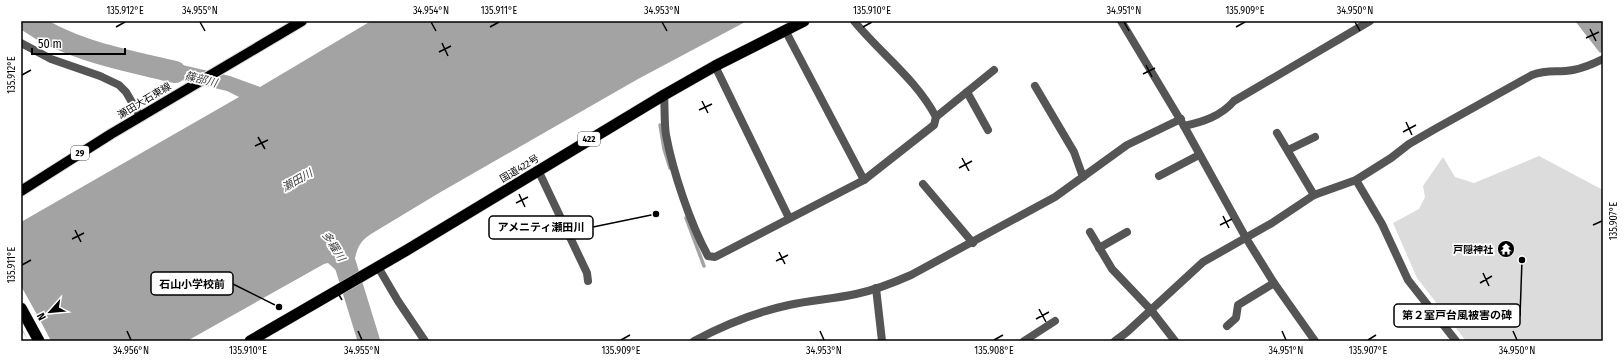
<svg xmlns="http://www.w3.org/2000/svg" width="1624" height="362" font-family="'Fira Sans Condensed','Noto Sans JP',sans-serif">
  <style>
    .green { fill: #dcdcdc }
    .water { fill: #a3a3a3 }
    .pier { fill: #fff }
    .lines { fill: none; stroke-linecap: round; stroke-linejoin: round }
    .stream { stroke: #a3a3a3; stroke-width: 3.5 }
    .river { stroke: #a3a3a3; stroke-width: 22 }
    .primary-casing { stroke: #dbdbdb; stroke-width: 12 }
    .trunk-casing { stroke: #dbdbdb; stroke-width: 12 }
    .minor { stroke: #555; stroke-width: 8 }
    .tertiary { stroke: #555; stroke-width: 8 }
    .primary { stroke: #000; stroke-width: 10 }
    .trunk { stroke: #000; stroke-width: 11 }
    .ticks { fill: none; stroke: #000; stroke-width: 1.5 }
    .labels { text-anchor: middle; stroke-width: 3.5; stroke-linejoin: round; paint-order: stroke }
    .shield { fill: #fff; stroke: #4c4c4c; stroke-width: 1 }
    .shield-label { font-size: 9px; font-weight: bold; fill: #000 }
    .street-label { font-size: 10px; fill: #000; stroke: #fff }
    .poi-label { font-size: 10px; font-weight: bold; fill: #000; stroke: #fff; text-anchor: end }
    .water-label { font-size: 11px; font-style: italic; fill: #444; stroke: #fff }
    .leader { fill: none; stroke: #000; stroke-width: 1.5 }
    .callout-dot { fill: #000; stroke: #fff; stroke-width: 1.5 }
    .callout { fill: #fff; stroke: #000; stroke-width: 1.5 }
    .callout-label { font-size: 11px; text-anchor: middle; font-weight: bold; fill: #000 }
    .neatline { fill: none; stroke: #000; stroke-width: 1.5 }
    .ticks-label { font-size: 10px; text-anchor: middle; fill: #000 }
  </style>
  <rect width="100%" height="100%" fill="#fff"/>
  <path class="green" d="M 1539,156 L 1603,190 L 1603,341 L 1466,341 L 1417,278 L 1393,223 L 1419,209 L 1425,197 L 1423,186 L 1443,157 L 1455,177 L 1474,183 Z"/>
  <g class="water">
    <path d="M 371,21 L 747,21 L 638,79 L 439,193 L 371,234 C 357,243 357,251 353,266 L 339,273 L 328,263 L 324,264 L 187,341 L 21,341 L 21,222 L 239,97 L 227,91 L 144,71 L 148,57 L 230,76 L 260,87 Z"/>
    <path d="M 1575,21 L 1603,21 L 1603,51 L 1600,53 Z"/>
  </g>
  <path class="pier" d="M 21,286 L 40,320 L 51,341 L 21,341 L 21,329 L 28,340 L 21,327 Z"/>
  <g class="lines">
    <g class="stream">
      <path d="M 660,125 L 664,149 L 670,168"/>
      <path d="M 686,218 L 704,266"/>
    </g>
    <g class="river">
      <path d="M 28,21 C 71,51 125,60 175,72"/>
      <path d="M 332,243 L 344,260 L 369,341"/>
    </g>
    <g class="primary-casing">
      <path id="primary" d="M 21,191 L 111,134 L 302,21"/>
    </g>
    <g class="trunk-casing">
      <g id="trunk">
        <path d="M 21,308 L 39,341"/>
        <path d="M 250,341 L 407,250 L 664,95 L 715,66 L 804,21"/>
      </g>
    </g>
    <g class="minor">
      <path d="M 1121,21 L 1184,126 L 1246,238 L 1274,283 L 1315,341"/>
      <path d="M 785,30 L 864,180"/>
      <path d="M 715,66 L 789,218"/>
      <path d="M 1035,86 L 1074,152 L 1083,177"/>
      <path d="M 967,92 L 988,130"/>
      <path d="M 664,95 C 665,108 664,122 666,135 C 673,172 690,223 708,256 L 715,257 L 864,180 L 934,125 L 936,117 C 916,79 881,54 854,21"/>
      <path d="M 936,117 L 994,70"/>
      <path d="M 1184,126 C 1203,122 1221,116 1234,101 L 1370,21"/>
      <path d="M 1277,133 L 1314,195"/>
      <path d="M 1288,150 L 1315,137"/>
      <path d="M 538,170 L 587,273 L 588,281"/>
      <path d="M 1159,176 L 1199,155"/>
      <path d="M 1356,180 L 1382,224 L 1408,280 L 1456,341"/>
      <path d="M 923,184 L 973,243"/>
      <path d="M 1090,232 L 1112,269 L 1151,310 L 1175,341"/>
      <path d="M 1099,248 L 1127,232"/>
      <path d="M 876,288 L 882,341"/>
      <path d="M 1227,326 L 1236,318 L 1238,305 L 1274,283"/>
      <path d="M 694,341 C 724,325 756,312 789,305 C 811,300 834,299 856,294 C 875,290 893,283 911,275 L 1055,197 L 1127,145 L 1181,119"/>
      <path d="M 1024,341 L 1055,321"/>
      <path d="M 1115,341 L 1127,332 L 1203,262 L 1272,223 L 1314,195 L 1356,180 L 1391,158 L 1409,144 L 1435,129 L 1532,75 C 1548,69 1557,73 1573,70 C 1584,68 1593,64 1603,59"/>
    </g>
    <g class="tertiary">
      <path d="M 21,43 L 51,59 L 100,76 L 119,85 L 126,92 L 140,116"/>
      <path d="M 378,267 L 398,301 L 425,341"/>
    </g>
    <use href="#primary" class="primary"/>
    <use href="#trunk" class="trunk"/>
  </g>
  <path class="ticks" d="M 200,22 L 205,31M 431,22 L 436,31M 662,22 L 667,31M 1124,22 L 1129,31M 1355,22 L 1360,31M 116,27 L 125,22M 490,27 L 499,22M 863,27 L 872,22M 1236,27 L 1245,22M 1590,29 L 1596,41M 1586,38 L 1599,32M 442,43 L 448,56M 439,52 L 451,46M 1146,65 L 1152,77M 1143,74 L 1155,68M 22,75 L 31,70M 702,101 L 708,113M 699,110 L 712,104M 1406,122 L 1412,135M 1403,132 L 1416,125M 258,137 L 265,149M 255,146 L 268,140M 962,158 L 969,171M 959,168 L 972,161M 519,194 L 525,207M 516,203 L 528,197M 1223,216 L 1229,228M 1220,225 L 1232,219M 1593,225 L 1602,221M 75,230 L 81,242M 72,239 L 84,233M 779,252 L 785,264M 776,261 L 788,255M 22,265 L 31,260M 1483,273 L 1489,286M 1480,283 L 1492,276M 335,288 L 342,300M 332,297 L 345,291M 1039,309 L 1046,322M 1036,319 L 1049,312M 127,331 L 131,340M 358,331 L 362,340M 820,331 L 824,340M 1282,331 L 1286,340M 1513,331 L 1517,340M 248,340 L 257,335M 621,340 L 630,335M 994,340 L 1003,335M 1368,340 L 1376,335"/>
  <defs>
    <g id="temple-disc" transform="scale(0.9)"><circle r="9.5" fill="#000" stroke="#fff"/><path d="M0-6L5-2H3V0L6.5 2.5H4V6H1.5V3h-3V6H-4V2.5H-6.5L-3 0V-2H-5Z" fill="#fff"/></g>
  </defs>
  <g fill-rule="evenodd">
    <use href="#temple-disc" x="1506" y="249"/>
  </g>
  <g class="labels">
    <g class="shield">
      <rect x="578" y="132" width="22" height="14" rx="3"/>
      <rect x="71" y="146" width="18" height="14" rx="3"/>
    </g>
    <g class="shield-label">
      <text x="589" y="142">422</text>
      <text x="80" y="156">29</text>
    </g>
    <g class="street-label">
      <text transform="translate(144 100) rotate(-31)" y="4">瀬田大石東線</text>
      <text transform="translate(519 168) rotate(-31)" y="4">国道422号</text>
    </g>
    <g class="poi-label">
      <text x="1493" y="253">戸隠神社</text>
    </g>
    <g class="water-label">
      <text transform="translate(201 79) rotate(14)" y="4">篠部川</text>
      <text transform="translate(297 180) rotate(-30)" y="4">瀬田川</text>
      <text transform="translate(334 246) rotate(58)" y="4">多羅川</text>
    </g>
  </g>
  <path class="leader" d="M656 214L593 227M279 307L233 284M1522 260L1520 316"/>
  <g class="callout-dot">
    <circle cx="656" cy="214" r="4"/>
    <circle cx="279" cy="307" r="4"/>
    <circle cx="1522" cy="260" r="4"/>
  </g>
  <g class="callout">
    <rect x="489" y="216" width="104" height="23" rx="4"/>
    <rect x="151" y="272" width="82" height="23" rx="4"/>
    <rect x="1394" y="304" width="126" height="23" rx="4"/>
  </g>
  <g class="callout-label">
    <text x="541" y="231">アメニティ瀬田川</text>
    <text x="192" y="288">石山小学校前</text>
    <text x="1457" y="319">第２室戸台風被害の碑</text>
  </g>
  <rect width="1624" height="362" fill="none" stroke="#ffffff" stroke-width="44"/>
  <g transform="translate(50 312) rotate(243)" stroke="#ffffff" stroke-width="3" paint-order="stroke">
  <path d="M0-3L7 15L0 10L-7 15Z" fill="#000000"/>
  <text y="-6" font-size="11" font-weight="bold" text-anchor="middle" fill="#000000">N</text>
  </g>
  <path d="M32 48v6h93v-6" fill="none" stroke="#000000" stroke-width="2"/>
  <text x="38" y="48" font-size="12" fill="#000000" stroke="#ffffff" stroke-width="3" paint-order="stroke">50 m</text>
  <rect x="22" y="22" width="1580" height="318" class="neatline"/>
  <g class="ticks-label">
    <text x="125" y="14">135.912°E</text>
    <text x="200" y="14">34.955°N</text>
    <text x="431" y="14">34.954°N</text>
    <text x="499" y="14">135.911°E</text>
    <text x="662" y="14">34.953°N</text>
    <text x="872" y="14">135.910°E</text>
    <text x="1124" y="14">34.951°N</text>
    <text x="1245" y="14">135.909°E</text>
    <text x="1355" y="14">34.950°N</text>
    <text transform="translate(11 75) rotate(-90)" y="4">135.912°E</text>
    <text transform="translate(1613 221) rotate(-90)" y="4">135.907°E</text>
    <text transform="translate(11 265) rotate(-90)" y="4">135.911°E</text>
    <text x="131" y="354">34.956°N</text>
    <text x="248" y="354">135.910°E</text>
    <text x="362" y="354">34.955°N</text>
    <text x="621" y="354">135.909°E</text>
    <text x="824" y="354">34.953°N</text>
    <text x="994" y="354">135.908°E</text>
    <text x="1286" y="354">34.951°N</text>
    <text x="1368" y="354">135.907°E</text>
    <text x="1517" y="354">34.950°N</text>
  </g>
</svg>
